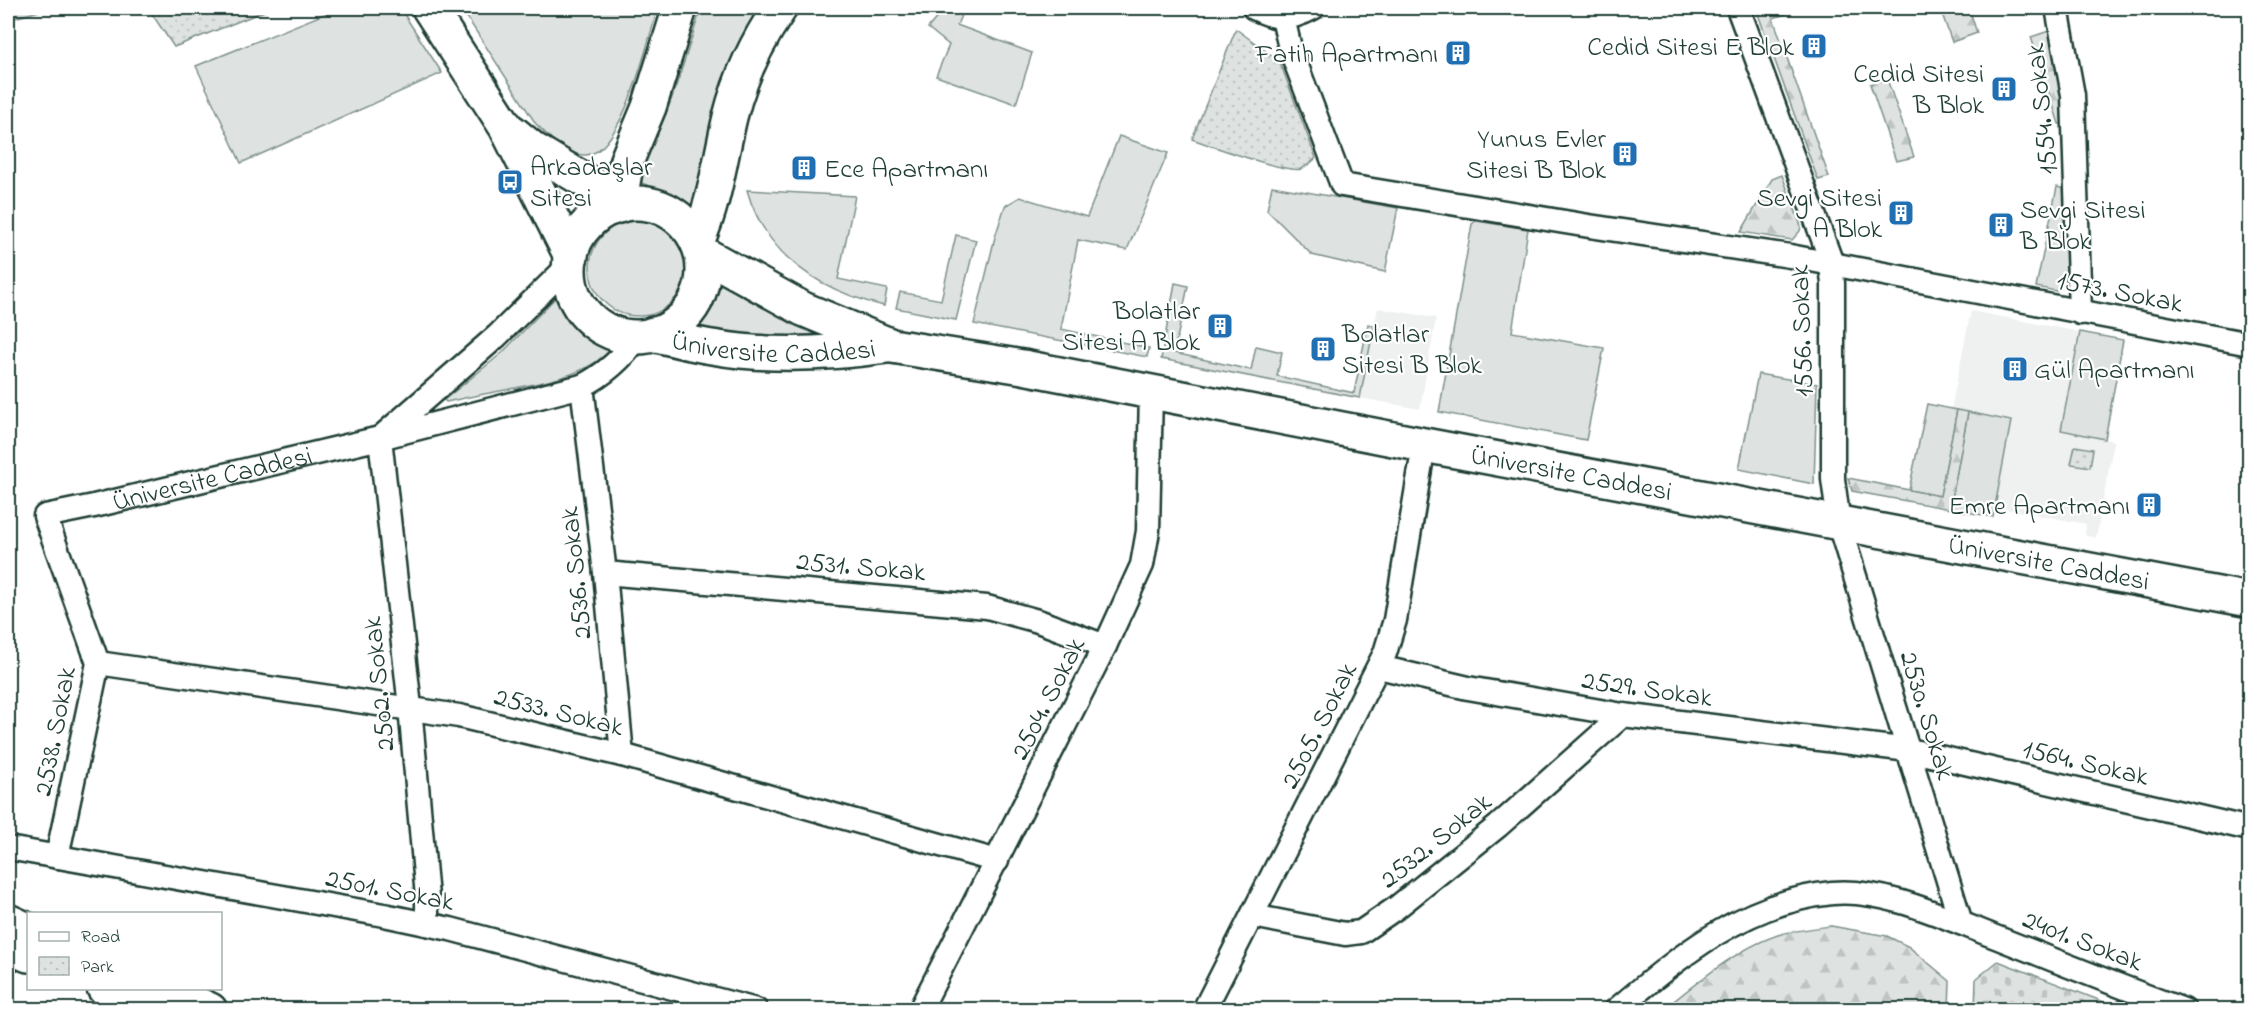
<svg xmlns="http://www.w3.org/2000/svg" width="2257" height="1017" font-family="'Indie Flower',sans-serif">
  <style>
    .built { fill: #eef1f0 }
    .grass { fill: #dee3e2; stroke: #7e908b; stroke-width: 1.5 }
    .forest { fill: url(#forest-firs); stroke: #7e908b; stroke-width: 1.5 }
    .cemetery { fill: url(#cemetery-stones); stroke: #7e908b; stroke-width: 1.5 }
    .park { fill: url(#park-dots); stroke: #7e908b; stroke-width: 1.5 }
    .lines { fill: none; stroke-linecap: round; stroke-linejoin: round }
    .street-casing { stroke: #1f3d34; stroke-width: 27 }
    .secondary-casing { stroke: #1f3d34; stroke-width: 38 }
    .street { stroke: #fff; stroke-width: 22 }
    .secondary { stroke: #fff; stroke-width: 33 }
    .labels { text-anchor: middle; stroke-width: 4.5; stroke-linejoin: round; paint-order: stroke }
    .poi-label { font-size: 27px; fill: #1f3d34; stroke: #fff; text-anchor: end }
    .street-label { font-size: 27px; fill: #1f3d34; stroke: #fff }
  </style>
  <defs>
    <pattern id="forest-firs" width="22" height="20" patternUnits="userSpaceOnUse" patternTransform="scale(1.5)"><rect width="22" height="20" fill="#dee3e2"/><path d="M5 1l3.5 6h-7zM16 11l3.5 6h-7z" fill="#bec4c2"/></pattern>
    <pattern id="cemetery-stones" width="16" height="16" patternUnits="userSpaceOnUse" patternTransform="scale(1.5)"><rect width="16" height="16" fill="#dee3e2"/><path d="M2 7V4a2 2 0 0 1 4 0v3zM10 15v-3a2 2 0 0 1 4 0v3z" fill="#bec4c2"/></pattern>
    <pattern id="park-dots" width="8" height="8" patternUnits="userSpaceOnUse" patternTransform="scale(1.5)"><rect width="8" height="8" fill="#dee3e2"/><path d="M2 2h.1M6 6h.1" fill="none" stroke="#bec4c2" stroke-width="1.8" stroke-linecap="round"/></pattern>
  </defs>
  <rect width="100%" height="100%" fill="#fff"/>
  <filter id="ink" filterUnits="userSpaceOnUse"><feTurbulence type="fractalNoise" baseFrequency=".0167" numOctaves="2"/><feDisplacementMap in="SourceGraphic" scale="12" xChannelSelector="R" yChannelSelector="G"/><feConvolveMatrix kernelMatrix="1 2 1 2 8 2 1 2 1" color-interpolation-filters="sRGB"/></filter>
  <g filter="url(#ink)">
    <g class="built">
      <path d="M 1378,308 L 1436,318 L 1420,409 L 1360,398 Z"/>
      <path d="M 1971,311 L 2080,332 L 2061,430 L 2114,441 L 2096,538 L 2085,535 L 2086,524 L 1995,507 L 2011,421 L 1951,409 Z"/>
    </g>
    <g class="grass">
      <path d="M 339,8 L 400,8 L 442,73 L 241,163 L 196,66 Z"/>
      <path d="M 461,8 L 658,8 C 648,39 623,153 586,155 C 566,156 549,137 536,124 Z"/>
      <path d="M 701,8 L 762,8 L 697,213 L 672,195 L 634,180 C 667,123 682,69 701,8 Z"/>
      <path d="M 945,8 L 964,8 L 957,25 L 1032,53 L 1016,104 L 936,76 L 949,45 L 928,28 Z"/>
      <path d="M 1119,136 L 1168,153 L 1127,250 L 1078,240 L 1061,329 L 1149,348 L 1147,357 L 974,324 L 995,237 L 1005,206 L 1020,197 L 1087,217 Z"/>
      <path d="M 1272,186 L 1398,208 L 1385,272 L 1312,255 L 1267,210 Z"/>
      <path d="M 2057,187 L 2066,189 L 2067,282 L 2056,291 L 2036,287 Z"/>
      <path d="M 747,190 L 855,196 L 838,279 L 887,289 L 884,306 C 819,290 766,257 747,190 Z"/>
      <circle cx="638" cy="268" r="48"/>
      <path d="M 1476,221 L 1528,229 L 1512,332 L 1604,348 L 1586,440 L 1439,412 L 1472,224 Z"/>
      <path d="M 956,235 L 976,240 L 956,320 L 896,308 L 900,292 L 941,300 Z"/>
      <path d="M 721,275 L 853,346 L 686,330 C 707,312 713,301 721,275 Z"/>
      <path d="M 1175,283 L 1188,286 L 1174,353 L 1251,370 L 1256,346 L 1282,352 L 1277,376 L 1354,393 L 1368,324 L 1374,326 L 1360,398 L 1161,359 Z"/>
      <path d="M 559,294 L 584,326 L 616,345 C 588,376 549,381 510,389 C 489,393 467,397 446,402 L 444,400 L 502,353 Z"/>
      <path d="M 2080,332 L 2123,340 L 2105,439 L 2061,430 Z"/>
      <path d="M 1758,374 L 1817,384 L 1814,484 L 1739,469 Z"/>
      <path d="M 1927,404 L 1957,410 L 1940,496 L 1909,490 Z"/>
      <path d="M 1968,412 L 2011,421 L 1993,517 L 1950,509 Z"/>
    </g>
    <g class="forest">
      <path d="M 1774,8 L 1805,8 L 1773,18 L 1829,177 L 1818,180 L 1758,14 Z"/>
      <path d="M 1940,8 L 1969,8 L 1977,33 L 1952,42 Z"/>
      <path d="M 2049,31 L 2061,94 L 2064,123 L 2059,124 L 2031,37 Z"/>
      <path d="M 1887,79 L 1914,157 L 1896,161 L 1870,84 Z"/>
      <path d="M 1782,175 L 1801,226 L 1800,231 L 1792,240 L 1741,232 L 1772,179 Z"/>
      <path d="M 1957,410 L 1968,412 L 1950,509 L 1852,491 L 1848,478 L 1940,496 Z"/>
      <path d="M 1831,926 L 1887,936 L 1909,947 L 1950,981 L 1949,1009 L 1664,1009 C 1698,982 1742,944 1785,933 C 1800,930 1816,928 1831,926 Z"/>
    </g>
    <path class="cemetery" d="M 1998,961 L 2122,1009 L 1975,1009 L 1976,979 Z"/>
    <g class="park">
      <path d="M 8,8 L 49,8 L 8,20 Z"/>
      <path d="M 148,8 L 272,8 L 174,47 Z"/>
      <path d="M 1236,29 L 1278,60 L 1281,65 L 1316,158 C 1312,162 1306,167 1301,169 C 1288,174 1209,145 1192,139 Z"/>
      <path d="M 2075,446 L 2093,449 L 2090,467 L 2071,464 Z"/>
    </g>
    <g class="lines">
      <g class="street-casing">
        <g id="street">
          <path d="M 1254,8 C 1279,20 1288,21 1313,8"/>
          <path d="M 1282,8 L 1283,18 L 1290,48 L 1342,185 L 1589,226 L 1790,256 L 2250,344"/>
          <path d="M 1738,8 L 1830,258 L 1833,283 L 1833,479 L 1839,524 L 1961,923"/>
          <path d="M 2057,8 L 2073,95 L 2080,313"/>
          <path d="M 569,265 L 497,336 L 380,438 L 582,386 C 606,374 623,358 639,336"/>
          <path d="M 582,386 L 605,573 L 622,755"/>
          <path d="M 605,573 L 987,607 L 1038,621 L 1105,646"/>
          <path d="M 98,663 L 459,716 L 622,755 L 997,861"/>
          <path d="M 1379,667 L 1468,688 L 1623,715 L 1909,750 L 2250,829"/>
          <path d="M 8,848 L 384,915 L 450,929 L 756,1010"/>
          <path id="s1" d="M 57,857 L 98,663 L 45,516 L 94,506 L 380,438 L 410,707 L 427,897 L 427,924"/>
          <path d="M 1253,916 L 1345,934 L 1361,932 L 1396,908 L 1498,826 L 1623,715"/>
          <path d="M 920,1010 L 1105,646 L 1142,565 L 1148,531 L 1151,391"/>
          <path d="M 1204,1010 L 1385,653 L 1395,620 L 1424,445"/>
          <path d="M 1616,1010 C 1681,955 1744,902 1832,893 C 1884,888 1946,918 1993,936 C 2057,961 2120,987 2184,1010"/>
        </g>
      </g>
      <g class="secondary-casing">
        <g id="secondary">
          <path d="M 429,8 L 506,127 L 571,256"/>
          <path d="M 512,132 L 534,150 L 599,189 L 607,198 L 612,208"/>
          <circle cx="636" cy="270" r="67"/>
          <path d="M 619,206 L 627,160 L 649,107 L 680,8"/>
          <path d="M 697,242 C 715,202 720,159 730,117 C 740,77 757,41 780,8"/>
          <path id="s2" d="M 702,253 L 803,309 L 892,346 L 1023,367 L 1424,445 L 2250,600"/>
          <path id="s3" d="M 653,334 C 673,339 692,344 712,347 C 769,357 831,354 887,346"/>
          <path d="M 8,921 L 28,930"/>
          <path d="M 8,946 L 28,955"/>
          <path d="M 104,988 L 151,1010"/>
          <path d="M 162,988 L 210,1010"/>
        </g>
      </g>
      <use href="#street" class="street"/>
      <use href="#secondary" class="secondary"/>
    </g>
  </g>
  <defs>
    <g id="building-square" transform="scale(1.35)"><rect x="-9" y="-9" width="18" height="18" rx="4" fill="#1f6fb2" stroke="#fff"/><path d="M-4-6H4V6H1V3H-1V6H-4ZM-2.5-4.3h1.7v1.8h-1.7ZM.8-4.3h1.7v1.8H.8ZM-2.5-1h1.7V.8h-1.7ZM.8-1h1.7V.8H.8Z" fill="#fff"/></g>
    <g id="bus-square" transform="scale(1.35)"><rect x="-9" y="-9" width="18" height="18" rx="4" fill="#1f6fb2" stroke="#fff"/><path d="M-5-6H5V4H4V6H2V4H-2V6H-4V4H-5ZM-3.5-4V0h7V-4ZM-3.5 1.2v1.5H-2V1.2ZM2 1.2v1.5H3.5V1.2Z" fill="#fff"/></g>
  </defs>
  <g fill-rule="evenodd">
    <use href="#building-square" x="1814" y="46"/>
    <use href="#building-square" x="1458" y="53"/>
    <use href="#building-square" x="2004" y="89"/>
    <use href="#building-square" x="1625" y="154"/>
    <use href="#building-square" x="804" y="168"/>
    <use href="#bus-square" x="510" y="182"/>
    <use href="#building-square" x="1901" y="213"/>
    <use href="#building-square" x="2001" y="225"/>
    <use href="#building-square" x="1220" y="326"/>
    <use href="#building-square" x="1323" y="349"/>
    <use href="#building-square" x="2015" y="369"/>
    <use href="#building-square" x="2149" y="505"/>
  </g>
  <g class="labels">
    <g class="poi-label">
      <text x="1794" y="55">Cedid Sitesi E Blok</text>
      <text x="1438" y="62">Fatih Apartmanı</text>
      <text x="1984" y="82">Cedid Sitesi<tspan x="1984" dy="31">B Blok</tspan></text>
      <text x="1606" y="147">Yunus Evler<tspan x="1606" dy="31">Sitesi B Blok</tspan></text>
      <text x="530" y="175" text-anchor="start">Arkadaşlar<tspan x="530" dy="31">Sitesi</tspan></text>
      <text x="824" y="177" text-anchor="start">Ece Apartmanı</text>
      <text x="1882" y="206">Sevgi Sitesi<tspan x="1882" dy="31">A Blok</tspan></text>
      <text x="2020" y="218" text-anchor="start">Sevgi Sitesi<tspan x="2020" dy="31">B Blok</tspan></text>
      <text x="1200" y="319">Bolatlar<tspan x="1200" dy="31">Sitesi A Blok</tspan></text>
      <text x="1342" y="342" text-anchor="start">Bolatlar<tspan x="1342" dy="31">Sitesi B Blok</tspan></text>
      <text x="2034" y="378" text-anchor="start">Gül Apartmanı</text>
      <text x="2130" y="514">Emre Apartmanı</text>
    </g>
    <g class="street-label">
      <text transform="translate(2041 109) rotate(-96)" y="9">1554. Sokak</text>
      <text transform="translate(2120 291) rotate(11)" y="9">1573. Sokak</text>
      <text transform="translate(1801 331) rotate(-92)" y="9">1556. Sokak</text>
      <text dy="9" stroke="none"><textPath href="#s3" startOffset="122">Üniversite Caddesi</textPath></text>
      <text dy="9" stroke="none"><textPath href="#s2" startOffset="903">Üniversite Caddesi</textPath></text>
      <text dy="9" stroke="none"><textPath href="#s1" startOffset="526">Üniversite Caddesi</textPath></text>
      <text dy="9" stroke="none"><textPath href="#s2" startOffset="1389">Üniversite Caddesi</textPath></text>
      <text transform="translate(861 566) rotate(5)" y="9">2531. Sokak</text>
      <text transform="translate(575 573) rotate(-96)" y="9">2536. Sokak</text>
      <text transform="translate(378 684) rotate(-96)" y="9">2502. Sokak</text>
      <text transform="translate(1647 688) rotate(8)" y="9">2529. Sokak</text>
      <text transform="translate(1047 698) rotate(-63)" y="9">2504. Sokak</text>
      <text transform="translate(559 711) rotate(14)" y="9">2533. Sokak</text>
      <text transform="translate(1928 715) rotate(73)" y="9">2530. Sokak</text>
      <text transform="translate(1318 725) rotate(-63)" y="9">2505. Sokak</text>
      <text transform="translate(54 731) rotate(-79)" y="9">2538. Sokak</text>
      <text transform="translate(2086 762) rotate(13)" y="9">1564. Sokak</text>
      <text transform="translate(1435 840) rotate(-39)" y="9">2532. Sokak</text>
      <text transform="translate(390 889) rotate(11)" y="9">2501. Sokak</text>
      <text transform="translate(2083 940) rotate(21)" y="9">2401. Sokak</text>
    </g>
  </g>
  <rect width="2257" height="1017" fill="none" stroke="#fff" stroke-width="30"/>
  <rect x="15" y="15" width="2227" height="987" fill="none" stroke="#1f3d34" stroke-width="2" filter="url(#ink)"/>
  <rect x="27" y="912" width="195" height="78" fill="#ffffff" stroke="#a5b1ae" stroke-width="1.5"/>
  <rect x="39" y="932" width="30" height="9" fill="#ffffff" stroke="#a5b1ae" stroke-width="1.5"/>
  <text x="81" y="942" font-size="18" fill="#1f3d34">Road</text>
  <rect x="39" y="957" width="30" height="18" fill="url(#park-dots)" stroke="#a5b1ae" stroke-width="1.5"/>
  <text x="81" y="972" font-size="18" fill="#1f3d34">Park</text>
</svg>
